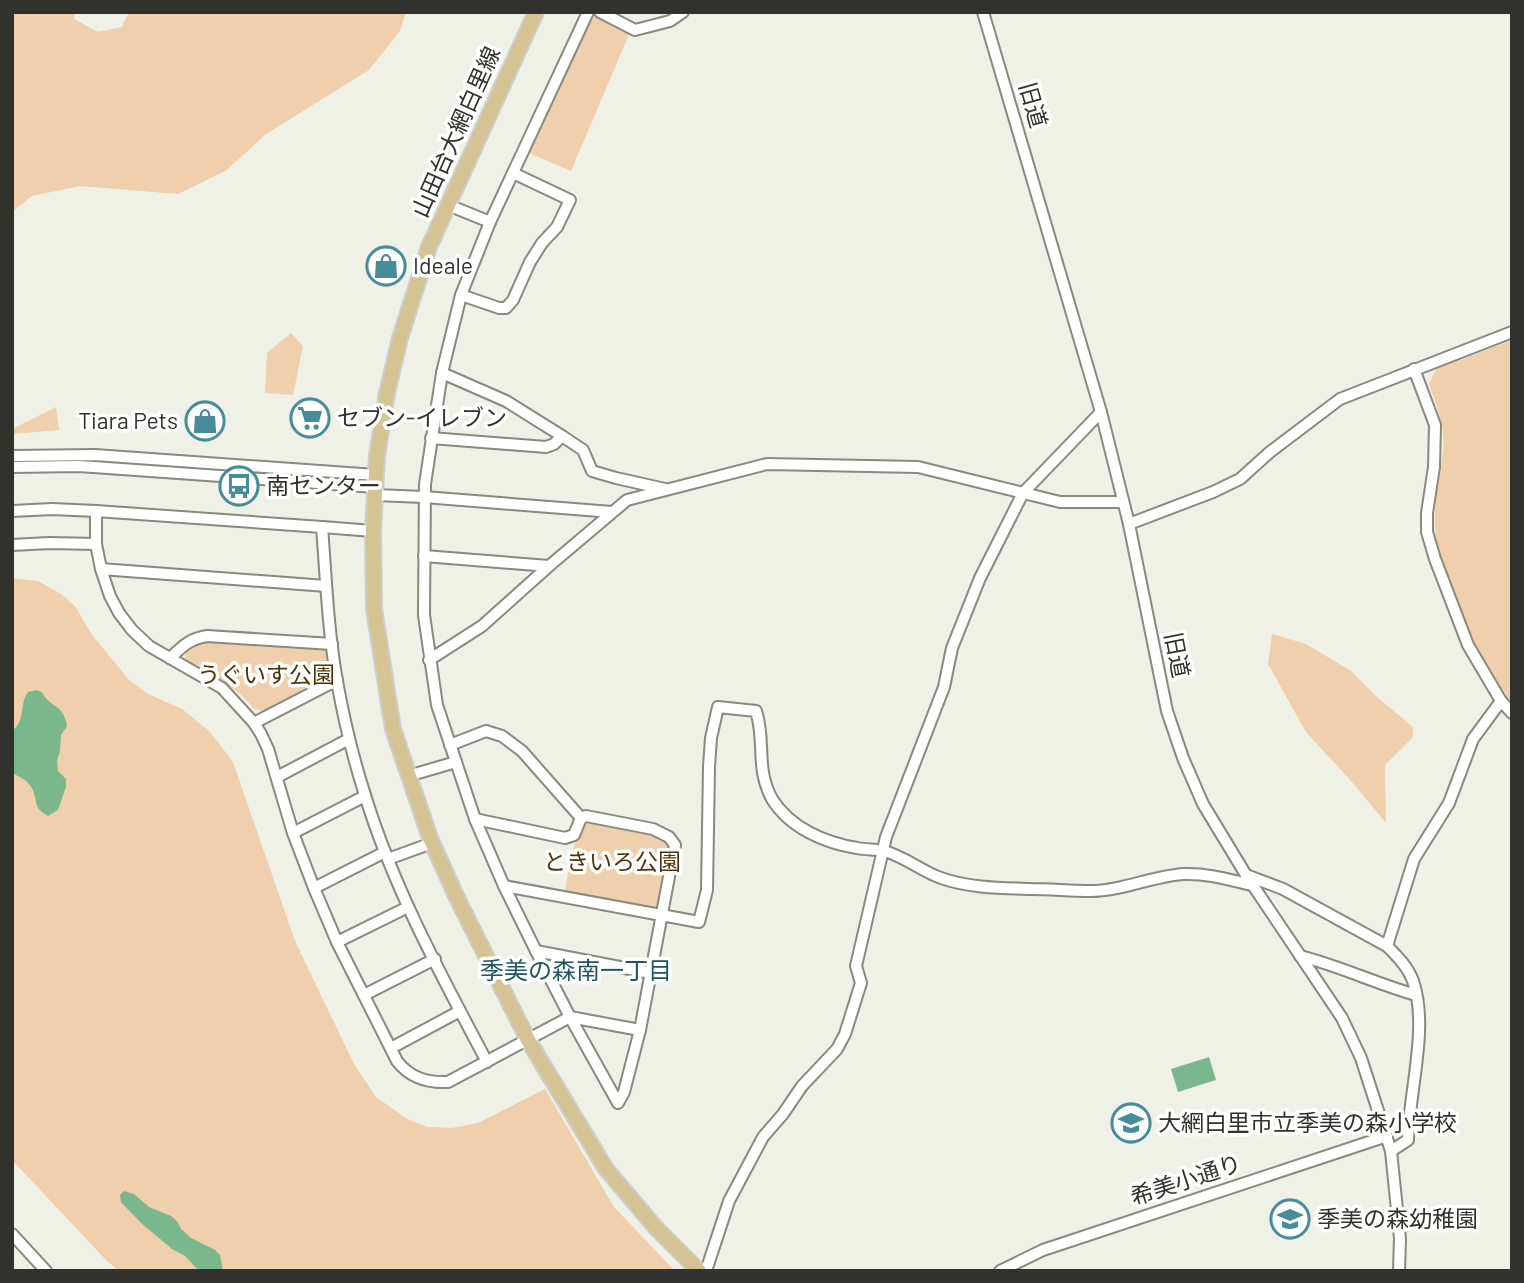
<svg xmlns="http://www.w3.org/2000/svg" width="1524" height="1283" font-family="Barlow,'Noto Sans JP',sans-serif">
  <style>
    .green { fill: #efcfac }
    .water { fill: #7bb78d }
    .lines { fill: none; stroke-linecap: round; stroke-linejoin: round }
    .minor-casing { stroke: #88897f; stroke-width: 14 }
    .major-casing { stroke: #cececd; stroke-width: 18 }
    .minor { stroke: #fff; stroke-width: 10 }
    .major { stroke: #d4c494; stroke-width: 14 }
    .labels { text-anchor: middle; stroke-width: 7; stroke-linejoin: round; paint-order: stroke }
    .street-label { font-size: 23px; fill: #31312d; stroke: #fff }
    .poi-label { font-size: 23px; fill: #31312d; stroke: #fff; text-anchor: start }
    .park-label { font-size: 23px; fill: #523308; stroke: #fff }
    .neighbourhood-label { font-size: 24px; fill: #1e5561; stroke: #fff }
  </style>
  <rect width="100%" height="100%" fill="#eff0e6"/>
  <g class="green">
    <path d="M 12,12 L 75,12 L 74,19 L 98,32 L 122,27 L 129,12 L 406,12 L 400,31 L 369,70 L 266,134 L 227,170 L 178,194 L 80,186 L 32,196 L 12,212 Z"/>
    <path d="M 596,17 L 630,32 L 571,171 L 529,153 L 590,20 Z"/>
    <path d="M 291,333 L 303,346 L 293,395 L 265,393 L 267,353 Z"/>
    <path d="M 1512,340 L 1512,703 L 1501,690 L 1473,644 L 1437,546 C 1430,511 1440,487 1443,453 C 1446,429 1437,406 1429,384 L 1437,367 L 1461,360 Z"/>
    <path d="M 56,407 L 59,430 L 12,434 L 12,429 Z"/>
    <path d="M 12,578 L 38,581 L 61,594 L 75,606 L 92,635 L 130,681 L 148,694 L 182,709 L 210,732 L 233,762 L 295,941 L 354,1064 L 376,1097 L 407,1119 L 428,1127 L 452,1128 L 478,1123 L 545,1089 L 614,1207 L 675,1271 L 119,1271 L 106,1260 L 12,1160 Z"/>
    <path d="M 1272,634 L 1306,644 L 1351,671 L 1377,697 L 1413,727 L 1413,737 L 1385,765 L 1386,823 L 1352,782 L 1306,732 L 1268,664 Z"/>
    <path d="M 204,641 L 321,647 L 329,651 L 331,671 L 329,676 L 263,711 L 254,709 C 238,687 209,672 186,659 L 185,655 L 188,649 Z"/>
    <path d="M 593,820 L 657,834 L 670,844 L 659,906 L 655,909 L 565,891 C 569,870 572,830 593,820 Z"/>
  </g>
  <g class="water">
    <path d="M 36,690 L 42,692 C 50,709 63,702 67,726 L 61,735 L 60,751 L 57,761 L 58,771 L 66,779 L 66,787 L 58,810 L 48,816 C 31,807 39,799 31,787 C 27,780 20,777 12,773 L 12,731 C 26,721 19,704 28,692 Z"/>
    <path d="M 1209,1057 L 1216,1080 L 1178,1092 L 1171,1069 Z"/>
    <path d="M 124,1191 L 134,1194 L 149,1207 L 171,1216 L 177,1221 L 181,1229 L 191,1238 L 215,1250 L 220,1255 L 223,1271 L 199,1271 L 185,1256 L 172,1249 L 141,1223 L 121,1202 L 120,1195 Z"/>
  </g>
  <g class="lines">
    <g class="minor-casing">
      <g id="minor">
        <path d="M 600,12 L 635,30 L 670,21 L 683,12"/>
        <path d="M 983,12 L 1101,412 L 1129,524 L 1167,711 L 1183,758 L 1203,804 L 1246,875 L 1342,1018 L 1361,1058 L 1391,1151 L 1400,1239 L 1399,1271"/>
        <path d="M 448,205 L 490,222"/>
        <path d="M 461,295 L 499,308 L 506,308 L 513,300 L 530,262 L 542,243 L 557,227 L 570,200 L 513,173"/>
        <path d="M 1414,369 L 1435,425 L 1434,467 L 1427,513 L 1427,532 L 1435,559 L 1468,645 L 1501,701 L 1512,713"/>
        <path d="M 442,373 L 506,401 L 562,436 L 583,450 L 592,471 L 616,478 L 665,489"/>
        <path d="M 431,438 L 546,447 L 554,444 L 562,436"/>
        <path d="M 12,456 L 95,455 L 376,475"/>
        <path d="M 12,467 L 79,466 L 375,487"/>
        <path d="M 375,495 L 424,497 L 612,512"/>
        <path d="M 12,511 L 52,509 L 96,511 L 322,527 C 326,578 328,631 337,681 C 344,720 353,758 365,795 C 393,887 442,977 487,1062"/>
        <path d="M 96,511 L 96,544 L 101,569 L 110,596 L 119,613 L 132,630 L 149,646 L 222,688 L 254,723 L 261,734 L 268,749 L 293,833 L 314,888 L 337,942 L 397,1061 C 410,1078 427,1083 448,1082 L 570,1017 L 640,1030"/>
        <path d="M 1129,524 L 1213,492 L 1240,479 L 1270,452 L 1340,399 L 1512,332"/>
        <path d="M 322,527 L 373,531"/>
        <path d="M 12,545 L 49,543 L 96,544"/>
        <path d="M 424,556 L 549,566"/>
        <path d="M 101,569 L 326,586"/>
        <path d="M 170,658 C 183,646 189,639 207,636 L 332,644"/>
        <path d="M 429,660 L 482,626 L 549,566 L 627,500 L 767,464 L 918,467 L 1060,502 L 1123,502"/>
        <path d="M 254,723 L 337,680"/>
        <path d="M 450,745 L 486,731 L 502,736 L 522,751 L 581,818 L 574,835 L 565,838 L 475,819"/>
        <path d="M 408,776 L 456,762"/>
        <path d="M 277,777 L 349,739"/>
        <path d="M 581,818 L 586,816 L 653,829 L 669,837 L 675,845 L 640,1030 L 624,1092 L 618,1103 L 570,1017 L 536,951 L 504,886 L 475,819 L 437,705 L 424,615 L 425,484 L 442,373 L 461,295 L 490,222 L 588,12"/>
        <path d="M 293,833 L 365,796"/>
        <path d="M 388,859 L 432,843"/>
        <path d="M 1246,875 L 1283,889 L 1387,946 C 1397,956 1408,967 1413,981 C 1429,1027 1409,1091 1408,1140 L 1391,1151"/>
        <path d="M 504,886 L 699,922 L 707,890 L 709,767 L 711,738 L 718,707 L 756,711 C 766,742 755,768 772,799 C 790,828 825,843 857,848 C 866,850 875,849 884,851 C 904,856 921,871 941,878 C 969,888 1002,888 1031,889 C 1051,889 1070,891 1090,891 C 1122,891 1152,876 1184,874 C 1207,873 1230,880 1252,885"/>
        <path d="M 314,888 L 385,852"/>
        <path d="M 337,942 L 408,907"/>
        <path d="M 1387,946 L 1414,859 L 1449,803 L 1473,739 L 1501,701"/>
        <path d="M 536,951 L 651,973"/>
        <path d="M 1300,956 C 1340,966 1377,984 1416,995"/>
        <path d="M 364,995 L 435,959"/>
        <path d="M 391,1048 L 460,1011"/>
        <path d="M 12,1234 L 46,1271"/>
        <path d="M 706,1271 L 729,1201 L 763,1137 L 783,1114 L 802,1086 L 837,1049 L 845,1034 L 861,983 L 856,966 L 886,837 L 944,687 L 952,648 L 980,578 L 1023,493 L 1101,412"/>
        <path d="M 1000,1271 L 1043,1250 L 1387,1136"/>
      </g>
    </g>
    <g class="major-casing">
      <path id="major" d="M 536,12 L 429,247 L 400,338 L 387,393 L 377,456 L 373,531 L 374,609 L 393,729 L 430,838 L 457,898 L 528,1040 L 606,1169 L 656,1228 L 699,1271"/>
    </g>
    <use href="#minor" class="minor"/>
    <use href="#major" class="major"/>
  </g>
  <defs>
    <g id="shop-ring" transform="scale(2.0125)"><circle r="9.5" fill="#fff" stroke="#488b9b" stroke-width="1.5"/><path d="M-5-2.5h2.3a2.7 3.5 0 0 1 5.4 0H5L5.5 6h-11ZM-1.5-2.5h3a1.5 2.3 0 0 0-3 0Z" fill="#488b9b"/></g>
    <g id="supermarket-ring" transform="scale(2.0125)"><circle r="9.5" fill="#fff" stroke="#488b9b" stroke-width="1.5"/><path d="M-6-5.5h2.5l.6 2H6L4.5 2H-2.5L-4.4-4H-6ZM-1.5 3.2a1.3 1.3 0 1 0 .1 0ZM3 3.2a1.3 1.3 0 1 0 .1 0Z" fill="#488b9b"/></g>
    <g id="bus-ring" transform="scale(2.0125)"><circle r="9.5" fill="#fff" stroke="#488b9b" stroke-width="1.5"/><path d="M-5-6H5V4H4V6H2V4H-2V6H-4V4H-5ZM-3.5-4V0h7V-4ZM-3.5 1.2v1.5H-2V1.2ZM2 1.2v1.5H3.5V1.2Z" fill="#488b9b"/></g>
    <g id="school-ring" transform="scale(2.0125)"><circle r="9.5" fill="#fff" stroke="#488b9b" stroke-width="1.5"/><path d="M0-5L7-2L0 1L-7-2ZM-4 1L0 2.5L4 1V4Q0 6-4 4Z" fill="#488b9b"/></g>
  </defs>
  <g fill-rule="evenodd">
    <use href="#shop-ring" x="386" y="266"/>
    <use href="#supermarket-ring" x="310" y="418"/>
    <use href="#shop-ring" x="205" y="421"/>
    <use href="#bus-ring" x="239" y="486"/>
    <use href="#school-ring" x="1131" y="1123"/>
    <use href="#school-ring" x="1290" y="1219"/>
  </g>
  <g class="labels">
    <g class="street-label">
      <text transform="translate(1033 105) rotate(74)" y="8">旧道</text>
      <text transform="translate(456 132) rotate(-66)" y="8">山田台大網白里線</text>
      <text transform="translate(1177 655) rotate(79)" y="8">旧道</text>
      <text transform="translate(1186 1180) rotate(-18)" y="8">希美小通り</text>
    </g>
    <g class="poi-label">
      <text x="413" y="274">Ideale</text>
      <text x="337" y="426">セブン-イレブン</text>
      <text x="178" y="429" text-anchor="end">Tiara Pets</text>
      <text x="266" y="494">南センター</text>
      <text x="1158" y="1131">大網白里市立季美の森小学校</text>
      <text x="1317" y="1227">季美の森幼稚園</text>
    </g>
    <g class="park-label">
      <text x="266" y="683">うぐいす公園</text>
      <text x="612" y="870">ときいろ公園</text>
    </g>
    <g class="neighbourhood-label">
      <text x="576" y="979">季美の森南一丁目</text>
    </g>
  </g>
  <rect width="1524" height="1283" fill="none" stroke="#31312d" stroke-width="28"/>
</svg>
